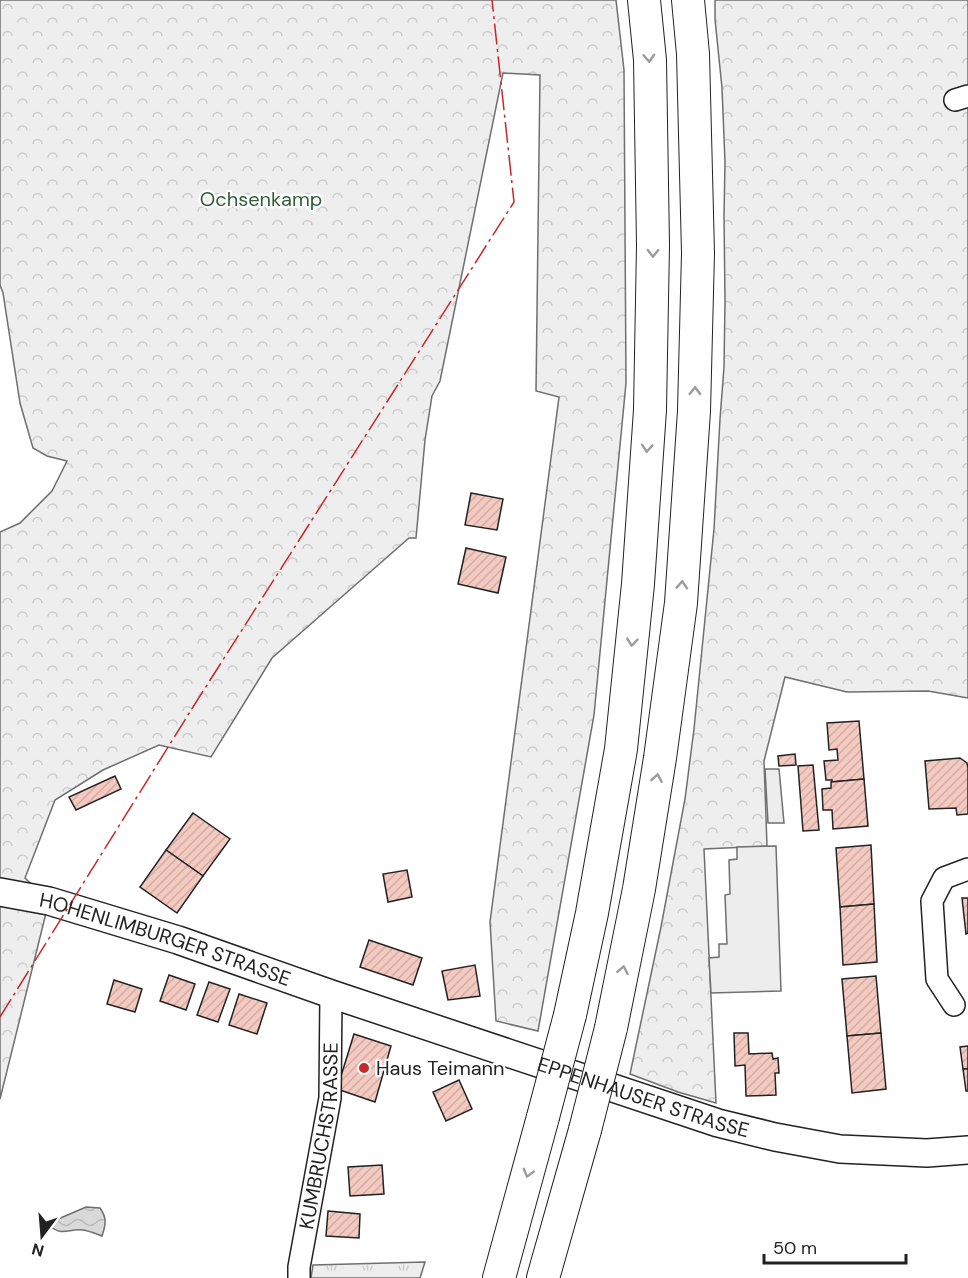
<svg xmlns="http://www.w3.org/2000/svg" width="968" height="1278" font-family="'DM Sans',sans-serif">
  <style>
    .grass { fill: url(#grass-tufts); stroke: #6f6f6f; stroke-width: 1.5 }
    .forest { fill: url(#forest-crowns); stroke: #6f6f6f; stroke-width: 1.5 }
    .parking { fill: #ededed; stroke: #6f6f6f; stroke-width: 1.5 }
    .water { fill: url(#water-waves); stroke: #6f6f6f; stroke-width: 1.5 }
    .building { fill: url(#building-hatch); stroke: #222; stroke-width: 1.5 }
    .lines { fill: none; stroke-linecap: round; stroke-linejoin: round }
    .minor-casing { stroke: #222; stroke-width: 24 }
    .major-casing { stroke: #222; stroke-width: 30 }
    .highway-casing { stroke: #222; stroke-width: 34 }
    .minor { stroke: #fff; stroke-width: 21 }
    .major { stroke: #fff; stroke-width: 27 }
    .highway { stroke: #fff; stroke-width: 32 }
    .highway-bridge-casing { stroke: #222; stroke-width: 34; stroke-linecap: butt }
    .highway-bridge { stroke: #fff; stroke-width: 32 }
    .power { stroke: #c62828; stroke-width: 1.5; stroke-dasharray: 21 4.5 3 4.5; stroke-linecap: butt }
    .oneway { stroke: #9c9c9c }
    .poi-dot { fill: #c62828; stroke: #fff; stroke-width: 2 }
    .labels { text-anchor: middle; stroke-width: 4.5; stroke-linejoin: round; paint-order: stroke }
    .park-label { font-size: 20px; fill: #2f5e38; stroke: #fff }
    .street-label { font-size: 20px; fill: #222; stroke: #fff }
    .poi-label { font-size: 20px; fill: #222; stroke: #fff; text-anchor: start }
  </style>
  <defs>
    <pattern id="grass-tufts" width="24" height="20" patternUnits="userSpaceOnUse" patternTransform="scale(1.5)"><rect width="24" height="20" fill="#eee"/><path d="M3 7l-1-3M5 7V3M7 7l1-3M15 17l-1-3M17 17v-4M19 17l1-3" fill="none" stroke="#ccc"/></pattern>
    <pattern id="forest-crowns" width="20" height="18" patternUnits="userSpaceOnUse" patternTransform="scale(1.5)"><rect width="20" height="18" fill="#eee"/><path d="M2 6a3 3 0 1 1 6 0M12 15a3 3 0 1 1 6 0" fill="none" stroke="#ccc"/></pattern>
    <pattern id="water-waves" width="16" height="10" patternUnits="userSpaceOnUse" patternTransform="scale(1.5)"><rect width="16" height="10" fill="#d9d9d9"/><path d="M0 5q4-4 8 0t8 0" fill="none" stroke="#bababa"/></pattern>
    <pattern id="building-hatch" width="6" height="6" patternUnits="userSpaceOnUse" patternTransform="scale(1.5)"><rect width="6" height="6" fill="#f3c9c0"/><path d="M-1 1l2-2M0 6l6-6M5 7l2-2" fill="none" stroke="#d0aca5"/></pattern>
  </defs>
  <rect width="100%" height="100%" fill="#fff"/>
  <path class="grass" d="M 425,1262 L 420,1278 L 311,1278 L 313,1265 Z"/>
  <g class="forest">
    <path d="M 0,0 L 616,0 L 624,70 L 626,383 L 594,715 L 538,1031 L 496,1021 L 490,922 L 559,397 L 536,391 L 540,75 L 503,73 L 440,381 L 432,396 L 425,440 L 416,538 L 409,538 L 272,658 L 211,757 L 159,745 L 103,770 L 55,800 L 25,878 L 49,901 L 0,1099 L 0,532 L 20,523 L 52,491 L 67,461 L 47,456 L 33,448 L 20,403 L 3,293 L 0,285 Z"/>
    <path d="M 715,0 L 968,0 L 968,698 L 928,691 L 847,692 L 785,677 L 764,761 L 767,846 L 704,849 L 716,1103 L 678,1092 L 630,1074 L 661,927 L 685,799 L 694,729 L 714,529 L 720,419 L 724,367 L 725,301 L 724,216 L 725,162 L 722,88 L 715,19 Z"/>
  </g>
  <g class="parking">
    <path d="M 765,769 L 779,769 L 784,823 L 768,823 Z"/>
    <path d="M 776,846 L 781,991 L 711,993 L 709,958 L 719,957 L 719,944 L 727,944 L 725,895 L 730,894 L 729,860 L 737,859 L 737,847 Z"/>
  </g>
  <path class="water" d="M 86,1207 L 100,1208 C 107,1218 106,1224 102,1236 C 96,1234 90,1231 83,1230 C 69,1228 63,1237 50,1226 L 56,1220 Z"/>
  <g class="building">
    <path d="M 471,493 L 503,499 L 497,530 L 465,525 Z"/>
    <path d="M 466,548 L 506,557 L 498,593 L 458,584 Z"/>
    <path d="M 859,721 L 864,779 L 832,782 L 832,780 L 826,780 L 824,761 L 838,760 L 837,749 L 829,750 L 827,723 Z"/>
    <path d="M 795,754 L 796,765 L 779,766 L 778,756 Z"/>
    <path d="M 960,758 L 967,763 L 968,768 L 968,814 L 957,815 L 956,808 L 929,809 L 925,761 Z"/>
    <path d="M 813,765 L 819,830 L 803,831 L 798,766 Z"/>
    <path d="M 115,776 L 121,789 L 76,810 L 69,797 Z"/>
    <path d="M 864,779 L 868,826 L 833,829 L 832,810 L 823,810 L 822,789 L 831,788 L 831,782 Z"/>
    <path d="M 193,813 L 230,839 L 203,876 L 166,850 Z"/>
    <path d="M 871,845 L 874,904 L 840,907 L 836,848 Z"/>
    <path d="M 166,850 L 203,876 L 177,913 L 140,887 Z"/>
    <path d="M 407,870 L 412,897 L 388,902 L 383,874 Z"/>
    <path d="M 962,898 L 968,898 L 968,933 L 966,934 Z"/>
    <path d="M 874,904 L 877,962 L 843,965 L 840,907 Z"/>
    <path d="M 369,940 L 422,958 L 413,985 L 360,967 Z"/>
    <path d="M 475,965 L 480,996 L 448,1000 L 442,971 Z"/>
    <path d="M 169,975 L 195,984 L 186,1010 L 160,1001 Z"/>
    <path d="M 876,976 L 881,1033 L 847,1036 L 842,979 Z"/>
    <path d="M 114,980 L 142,989 L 135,1012 L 107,1004 Z"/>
    <path d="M 209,982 L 230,989 L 218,1022 L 197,1015 Z"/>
    <path d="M 239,994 L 267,1003 L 257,1034 L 229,1025 Z"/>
    <path d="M 734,1033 L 748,1033 L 749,1054 L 772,1053 L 773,1059 L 778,1058 L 779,1073 L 775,1073 L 776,1095 L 746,1096 L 745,1065 L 735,1066 Z"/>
    <path d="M 881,1033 L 886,1089 L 852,1093 L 847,1036 Z"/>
    <path d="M 354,1034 L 391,1046 L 375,1102 L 337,1089 Z"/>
    <path d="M 968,1046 L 968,1069 L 963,1069 L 960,1047 Z"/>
    <path d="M 963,1069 L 968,1069 L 968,1091 L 966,1091 Z"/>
    <path d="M 459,1080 L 472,1109 L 446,1121 L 433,1092 Z"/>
    <path d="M 382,1165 L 384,1194 L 350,1196 L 348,1167 Z"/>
    <path d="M 328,1211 L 360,1214 L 359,1238 L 326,1236 Z"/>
  </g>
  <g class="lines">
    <g class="minor-casing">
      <g id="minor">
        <path d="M 955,100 L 968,96"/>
        <path d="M 954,1005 L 937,979 L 932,901 L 944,878 L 968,869"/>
        <path id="s1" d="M 299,1278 L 299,1267 L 330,1098 L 331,994"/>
      </g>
    </g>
    <g class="major-casing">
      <g id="major">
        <path id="s2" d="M 0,892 L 49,901 L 178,940 L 331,994 L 718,1123 L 775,1137 L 840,1149 L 927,1153 L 968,1150"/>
      </g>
    </g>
    <g class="highway-casing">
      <g id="highway">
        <path d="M 570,1015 L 592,913 L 621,749 L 638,584 L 650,410 L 653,245 L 650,60 L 644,0"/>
        <path d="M 611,1028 L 639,889 L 660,758 L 681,603 L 694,411 L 698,253 L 693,54 L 688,0"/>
        <path d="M 499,1278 L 543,1117"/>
        <path d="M 543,1278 L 585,1130"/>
      </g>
    </g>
    <use href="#minor" class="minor"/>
    <use href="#major" class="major"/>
    <use href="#highway" class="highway"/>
    <g class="highway-bridge-casing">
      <g id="highway-bridge">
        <path d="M 543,1117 L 570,1015"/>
        <path d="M 585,1130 L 611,1028"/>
      </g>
    </g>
    <use href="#highway-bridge" class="highway-bridge"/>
    <path class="power" d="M 0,1017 L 193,707 L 514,202 L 492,0"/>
  </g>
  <defs><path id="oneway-chevron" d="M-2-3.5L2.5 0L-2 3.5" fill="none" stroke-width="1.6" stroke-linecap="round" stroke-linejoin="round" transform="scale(1.5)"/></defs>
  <g class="oneway">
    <use href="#oneway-chevron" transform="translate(649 58) rotate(87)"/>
    <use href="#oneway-chevron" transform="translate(653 253) rotate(91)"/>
    <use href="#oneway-chevron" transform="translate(695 391) rotate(-89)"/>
    <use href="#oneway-chevron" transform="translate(647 448) rotate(94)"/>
    <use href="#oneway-chevron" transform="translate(682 585) rotate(-86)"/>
    <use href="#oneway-chevron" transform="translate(632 642) rotate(96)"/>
    <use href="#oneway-chevron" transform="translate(657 778) rotate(-81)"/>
    <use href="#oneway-chevron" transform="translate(623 970) rotate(-79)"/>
    <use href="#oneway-chevron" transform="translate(528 1173) rotate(105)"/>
  </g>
  <circle class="poi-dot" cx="364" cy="1068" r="6"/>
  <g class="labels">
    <g class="park-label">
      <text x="261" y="206">Ochsenkamp</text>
    </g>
    <g class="street-label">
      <text dy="7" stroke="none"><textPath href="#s2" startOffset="172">HOHENLIMBURGER STRASSE</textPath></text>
      <text dy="7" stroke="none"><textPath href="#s2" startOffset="676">EPPENHAUSER STRASSE</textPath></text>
      <text dy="7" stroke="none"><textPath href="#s1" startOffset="144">KUMBRUCHSTRASSE</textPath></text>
    </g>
    <g class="poi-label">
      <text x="376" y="1075">Haus Teimann</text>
    </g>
  </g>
  <g transform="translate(42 1236) rotate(196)" stroke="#ffffff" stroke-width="4.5" paint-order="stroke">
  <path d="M0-4.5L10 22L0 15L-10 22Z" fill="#222222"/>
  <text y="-9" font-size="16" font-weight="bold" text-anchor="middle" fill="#222222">N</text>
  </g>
  <path d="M764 1254v9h142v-9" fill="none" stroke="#222222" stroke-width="3"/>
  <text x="773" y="1254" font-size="18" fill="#222222" stroke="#ffffff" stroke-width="4.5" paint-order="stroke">50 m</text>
</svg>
